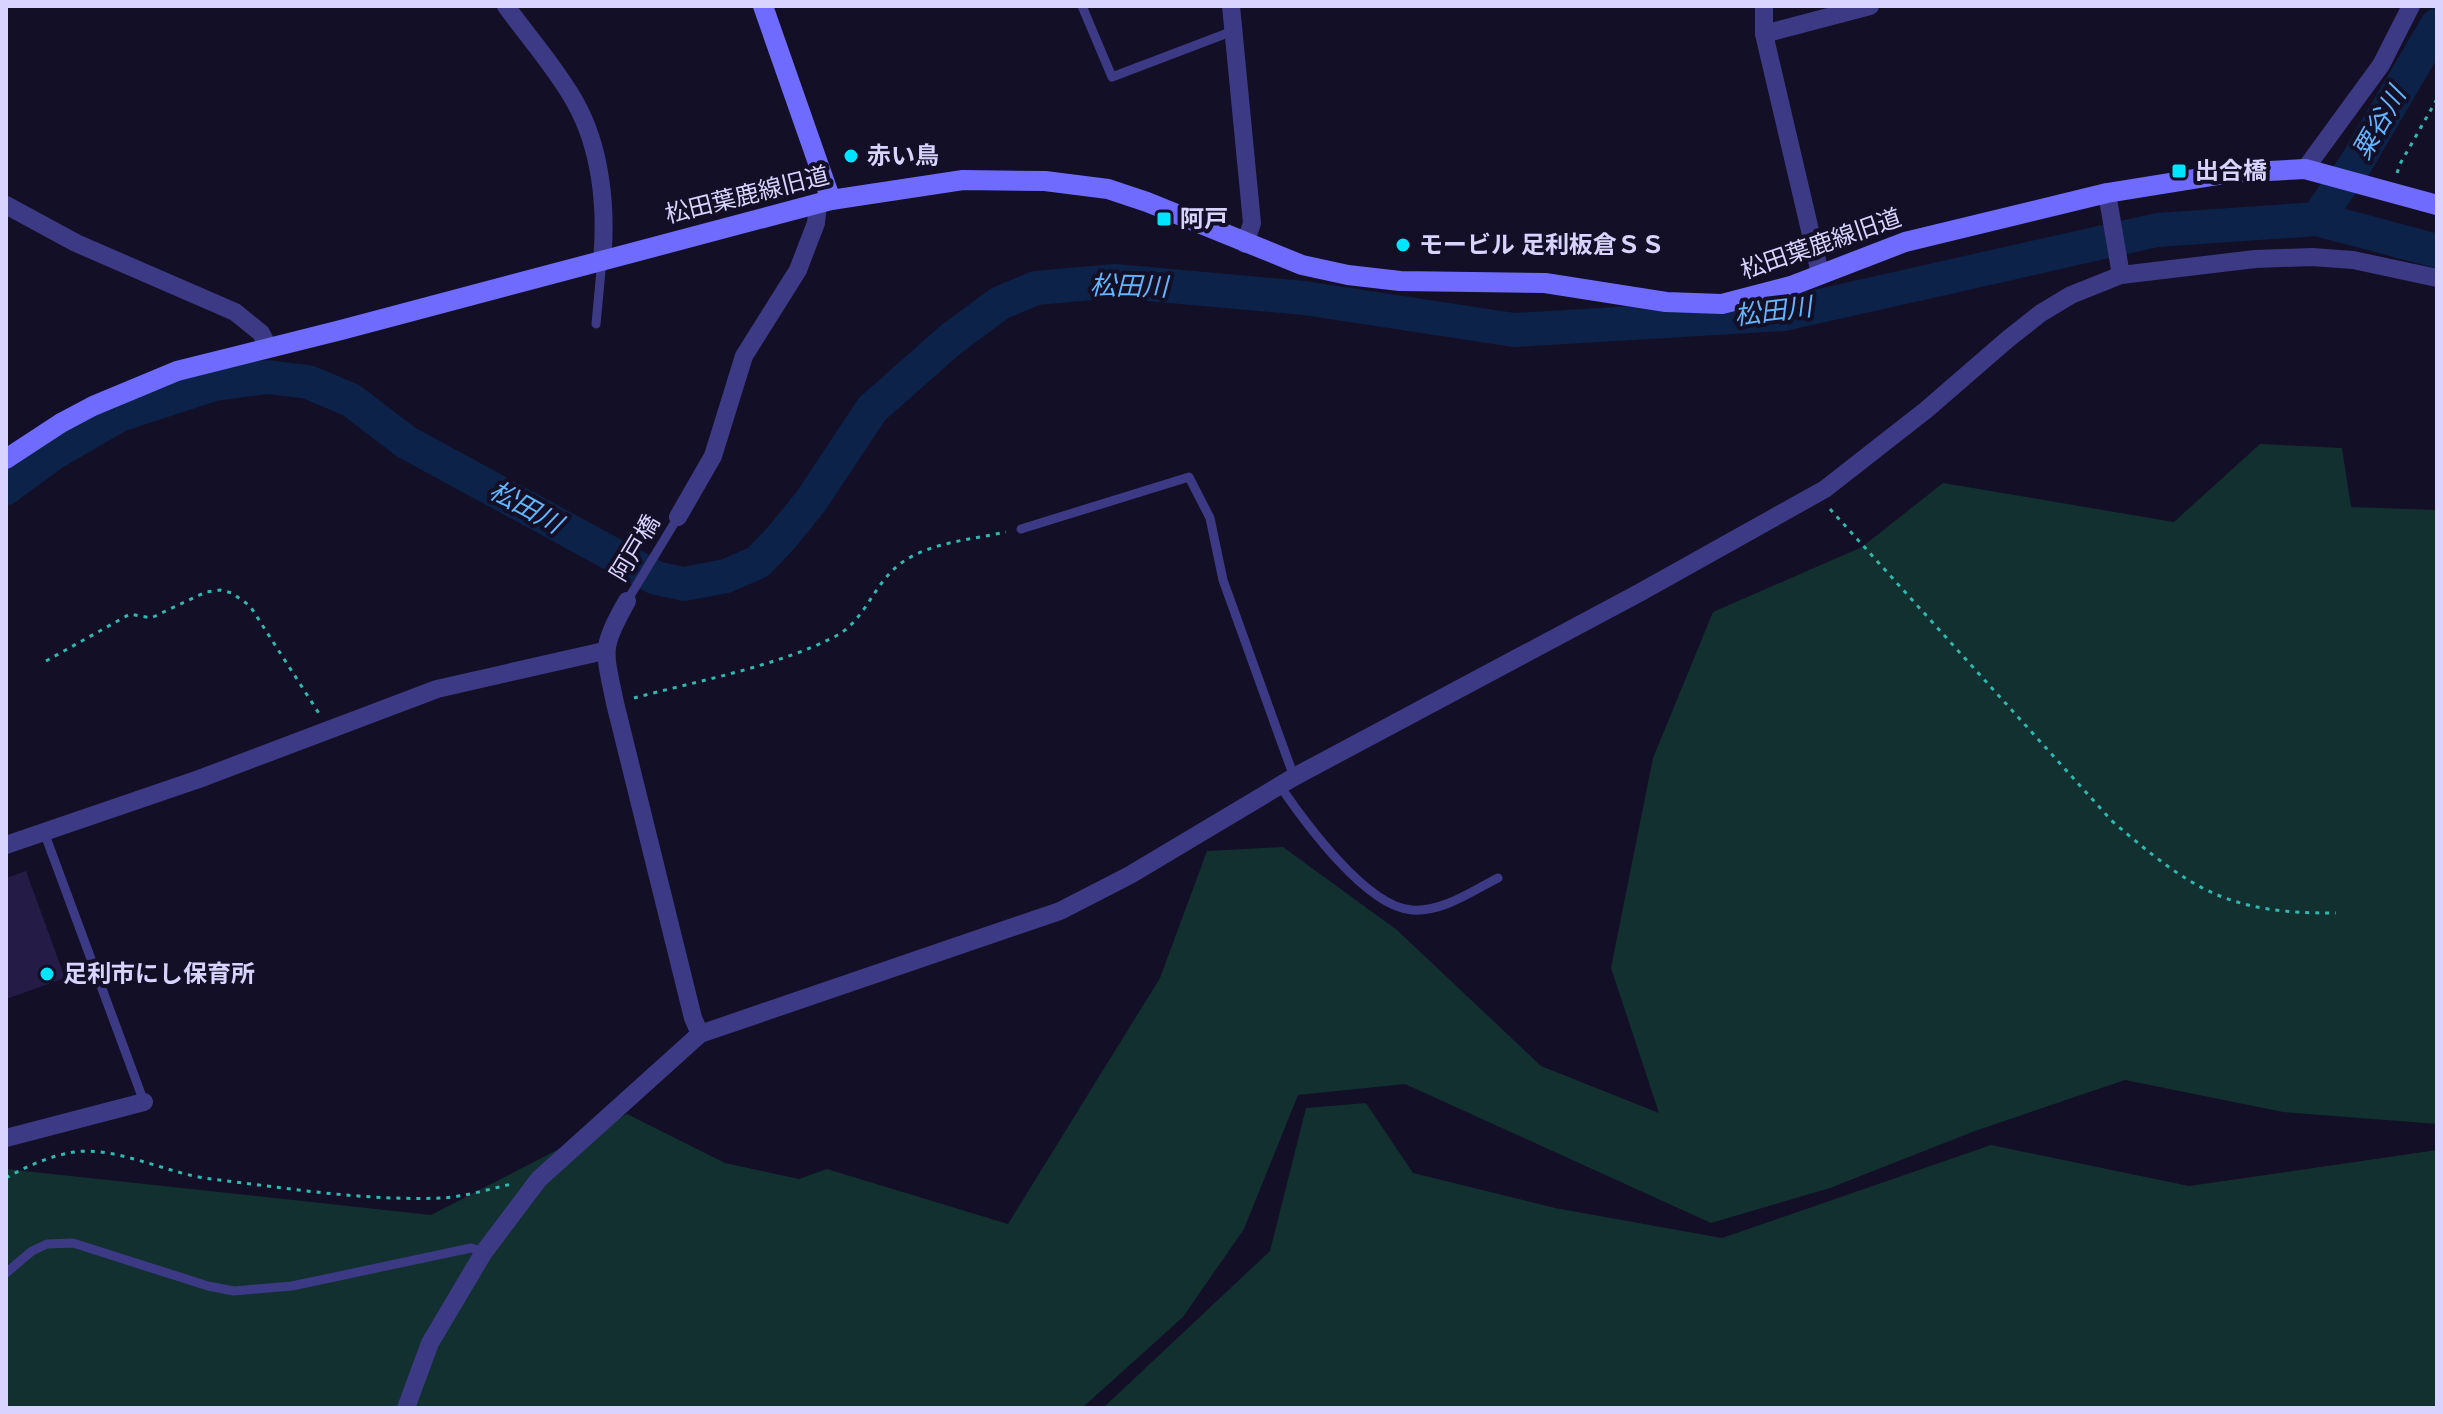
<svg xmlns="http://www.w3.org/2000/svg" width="2443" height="1414" font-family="Inter,'Noto Sans JP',sans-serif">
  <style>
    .green { fill: #12302f }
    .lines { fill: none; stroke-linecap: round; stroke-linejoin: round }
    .river { stroke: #0c2248; stroke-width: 34 }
    .building { fill: #241b47 }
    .path { stroke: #2fb8b0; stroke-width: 3; stroke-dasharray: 4 6; stroke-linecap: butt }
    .lane { stroke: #3d3a85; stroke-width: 9 }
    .street { stroke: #3d3a85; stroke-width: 18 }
    .secondary { stroke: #6f6bff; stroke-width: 20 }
    .poi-dot { fill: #00e5ff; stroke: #130f26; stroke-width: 3 }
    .labels { text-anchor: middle; stroke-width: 8; stroke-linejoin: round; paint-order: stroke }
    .poi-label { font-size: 24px; font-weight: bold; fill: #d9d4ff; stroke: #130f26; text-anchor: start }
    .street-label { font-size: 24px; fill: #d9d4ff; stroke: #130f26 }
    .water-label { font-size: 26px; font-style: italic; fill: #62b6ff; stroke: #130f26 }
  </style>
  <rect width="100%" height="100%" fill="#130f26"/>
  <g class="green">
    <path d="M 2260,444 L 2342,448 L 2351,507 L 2437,510 L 2437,1124 L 2283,1112 L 2125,1080 L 1975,1131 L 1830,1188 L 1711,1223 L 1405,1084 L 1298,1095 L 1244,1229 L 1183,1317 L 1082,1408 L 6,1408 L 6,1169 L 431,1215 L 627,1114 L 725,1163 L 799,1179 L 827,1169 L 1008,1224 L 1160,978 L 1207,851 L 1283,847 L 1397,930 L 1541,1066 L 1659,1113 L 1611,968 L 1653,758 L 1713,612 L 1862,547 L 1943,483 L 2174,522 Z"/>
    <path d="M 1366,1103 L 1413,1173 L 1555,1208 L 1722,1238 L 1991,1145 L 2189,1186 L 2437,1150 L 2437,1408 L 1103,1408 L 1270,1251 L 1306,1108 Z"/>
  </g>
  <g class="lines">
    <g class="river">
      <path d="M 2317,219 L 2355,165 L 2437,25"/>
      <path d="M 6,488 L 52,454 L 119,415 L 214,384 L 267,377 L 308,382 L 351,400 L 406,442 L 656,578 L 684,584 L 726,576 L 758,562 L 781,538 L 811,501 L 872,409 L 950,340 L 1000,303 L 1036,288 L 1115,281 L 1304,298 L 1514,330 L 1784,314 L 2157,230 L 2317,219 L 2437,251"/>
    </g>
  </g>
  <path class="building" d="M 26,871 L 65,978 L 6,999 L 6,878 Z"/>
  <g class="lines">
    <g class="path">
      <path d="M 2397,173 L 2400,164 L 2437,99"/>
      <path d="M 1830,509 L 2112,821 C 2192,890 2228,914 2336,913"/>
      <path d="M 46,661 L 130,614 L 151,618 L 206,592 L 220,590 L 232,593 L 250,606 L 320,715"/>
      <path d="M 634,698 C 697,681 774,667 832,638 C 862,624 870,593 892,571 C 919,543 970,540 1006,532"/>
      <path d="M 6,1178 C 27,1166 50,1156 74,1152 C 117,1146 168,1174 211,1179 C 286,1188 364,1201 441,1198 C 464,1197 489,1189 512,1184"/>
    </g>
    <g class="lane">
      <path d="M 1082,6 L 1112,77 L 1233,31"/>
      <path d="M 596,324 L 602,260"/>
      <path d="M 1021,529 L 1189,477 L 1210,518 L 1223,580 L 1294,777"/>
      <path d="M 627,601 L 678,517"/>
      <path d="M 1280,786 C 1304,821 1366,907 1412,910 C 1443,912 1472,891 1498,878"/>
      <path d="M 44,832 L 144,1102"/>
      <path d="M 6,1273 L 32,1251 L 47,1244 L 73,1243 L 208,1286 L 234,1291 L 292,1286 L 471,1248 L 484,1252"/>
    </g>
    <g class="street">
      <path d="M 506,6 C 529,38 556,68 575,102 C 601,148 607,208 602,260"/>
      <path d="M 1231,6 L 1252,223 L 1245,244"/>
      <path d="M 1764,6 L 1764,34 L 1870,6"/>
      <path d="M 1764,34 L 1820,273"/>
      <path d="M 2305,169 L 2381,65 L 2411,6"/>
      <path d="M 2107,193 L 2121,275"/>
      <path d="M 6,205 L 76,243 L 235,312 L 261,333 L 269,348"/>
      <path d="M 678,517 L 713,456 L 744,356 L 798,270 L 816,223 L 818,203"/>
      <path d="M 627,601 C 600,649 604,649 615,703 L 693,1018 L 700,1034"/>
      <path d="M 6,845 L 199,779 L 437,689 L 604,651"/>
      <path d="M 6,1138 L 144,1102"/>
      <path d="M 406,1408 L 430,1343 L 484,1252 L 539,1179 L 700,1034 L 1060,911 L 1130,875 L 1294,777 L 1639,593 L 1825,489 L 1926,410 L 2008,339 L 2041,313 L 2071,295 L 2121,275 L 2255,259 L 2312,257 L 2353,260 L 2437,278"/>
    </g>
    <g class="secondary">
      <path d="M 763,6 L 831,200"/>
      <path d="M 6,459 L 61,423 L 93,406 L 177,371 L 341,330 L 831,200 L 963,180 L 1045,181 L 1108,189 L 1147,202 L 1302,265 L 1348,275 L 1400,281 L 1545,283 L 1666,302 L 1722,304 L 1791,286 L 1905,242 L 2107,193 L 2231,173 L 2305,169 L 2437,205"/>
    </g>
  </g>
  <g class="poi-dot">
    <circle cx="851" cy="156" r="8"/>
    <rect x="2171" y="163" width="16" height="16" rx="4"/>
    <rect x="1156" y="211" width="16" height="16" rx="4"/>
    <circle cx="1403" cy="245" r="8"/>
    <circle cx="47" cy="974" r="8"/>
  </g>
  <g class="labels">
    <g class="poi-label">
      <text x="867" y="164">赤い鳥</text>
      <text x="2195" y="179">出合橋</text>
      <text x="1180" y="227">阿戸</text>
      <text x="1419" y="253">モービル 足利板倉ＳＳ</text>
      <text x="63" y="982">足利市にし保育所</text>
    </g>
    <g class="street-label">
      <text transform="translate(747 195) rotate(-14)" y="8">松田葉鹿線旧道</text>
      <text transform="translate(1821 244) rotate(-19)" y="8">松田葉鹿線旧道</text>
      <text transform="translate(635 548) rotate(-59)" y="8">阿戸橋</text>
    </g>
    <g class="water-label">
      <text transform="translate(2379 123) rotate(-60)" y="9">粟谷川</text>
      <text transform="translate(1129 286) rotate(1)" y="9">松田川</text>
      <text transform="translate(1773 311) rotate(-7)" y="9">松田川</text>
      <text transform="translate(526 507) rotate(29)" y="9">松田川</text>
    </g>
  </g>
  <rect width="2443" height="1414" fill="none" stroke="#d9d4ff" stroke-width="16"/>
</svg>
